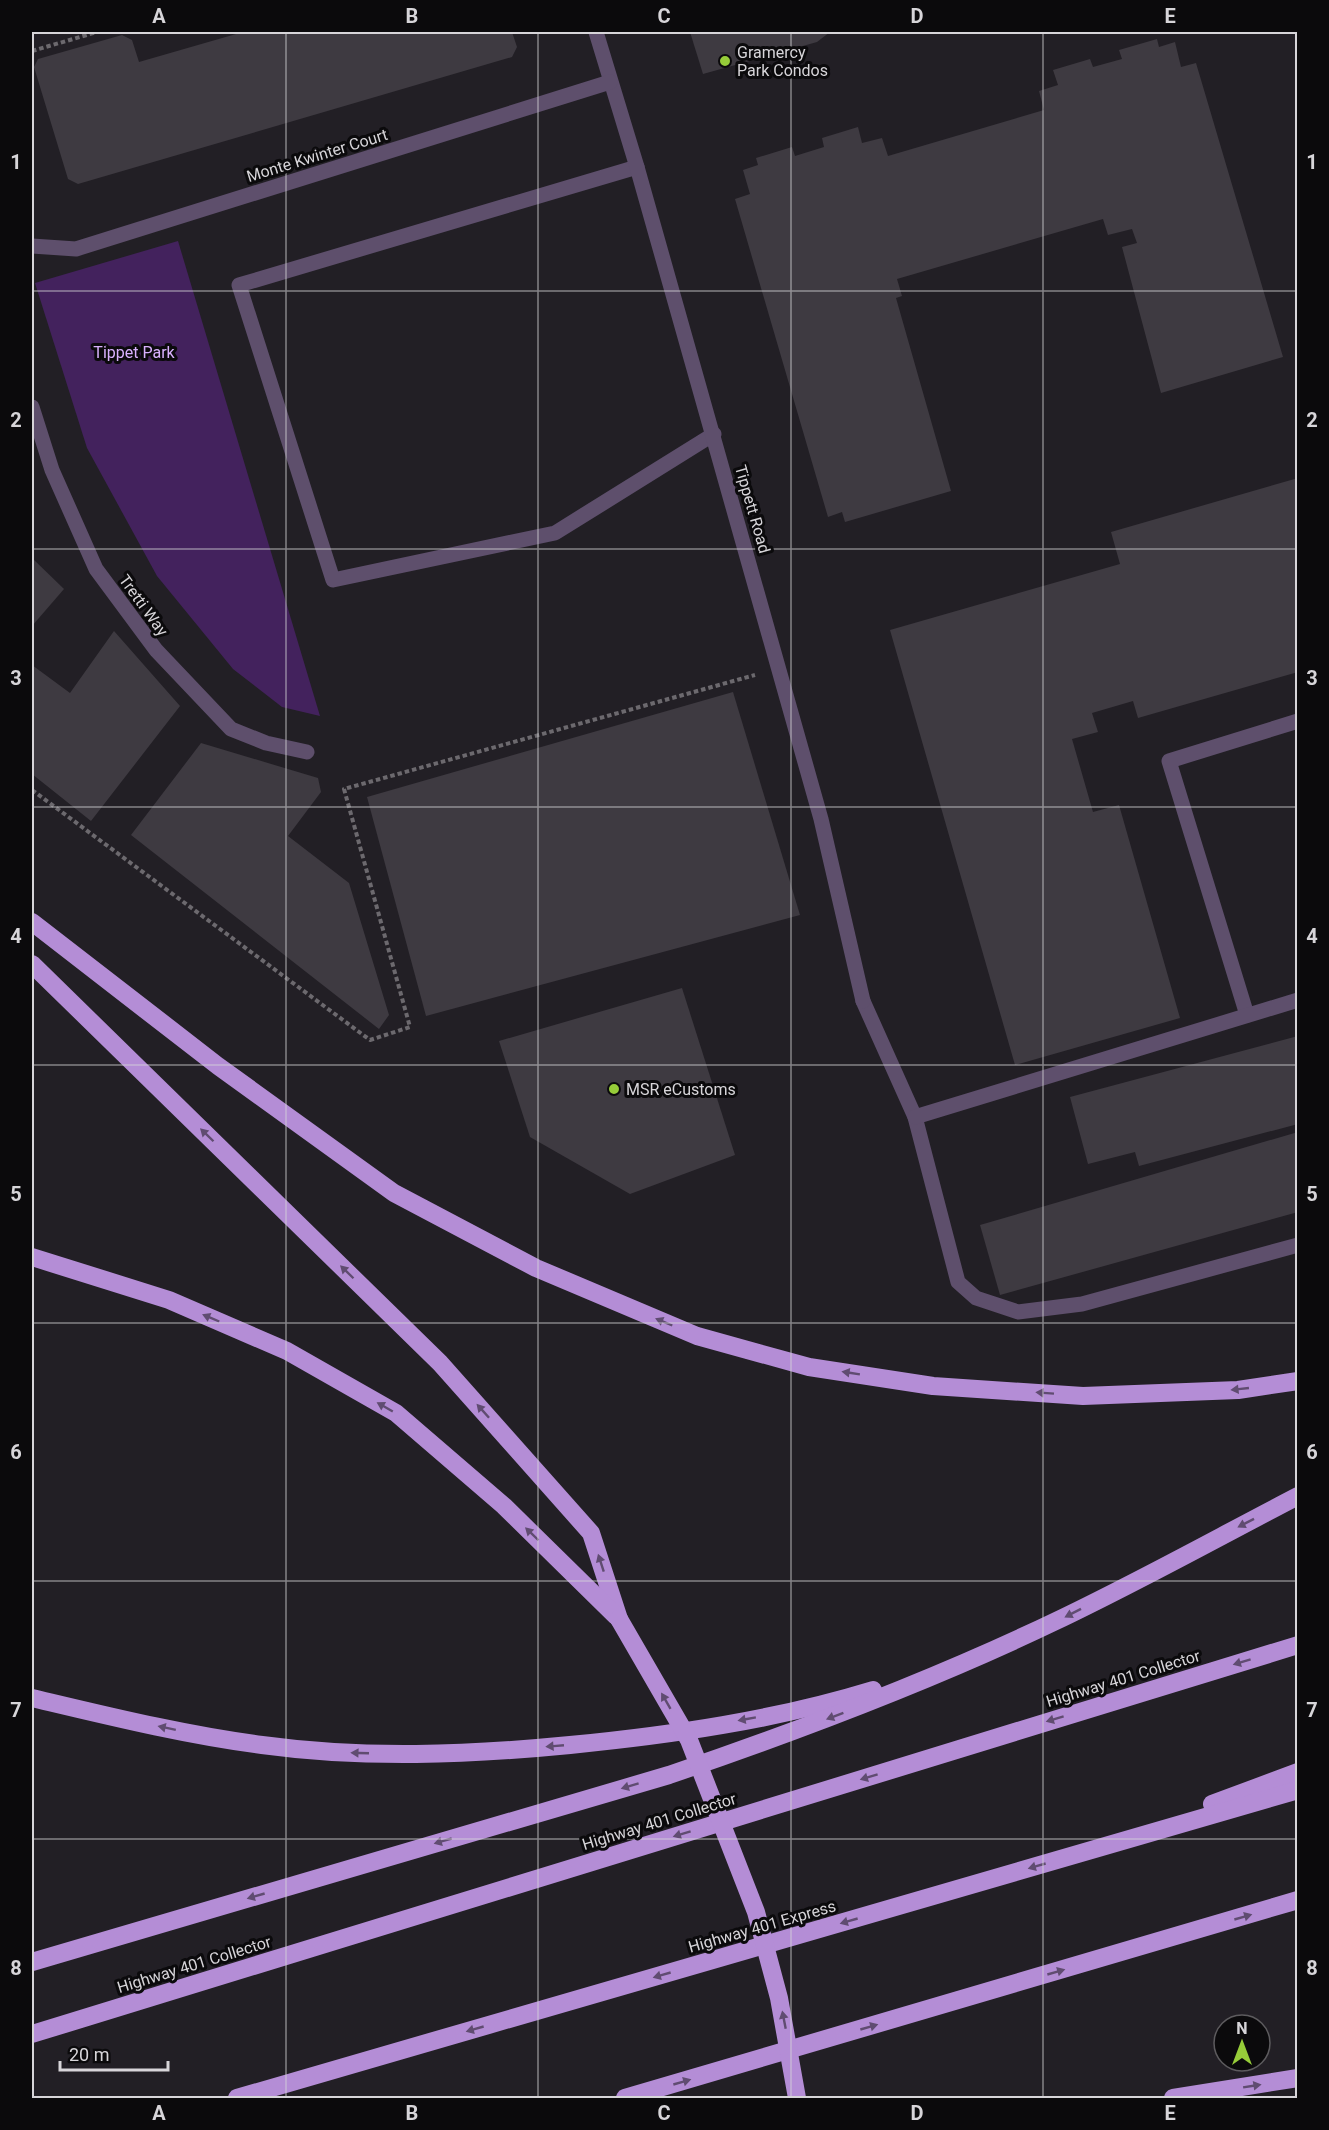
<svg xmlns="http://www.w3.org/2000/svg" width="1329" height="2130" font-family="Roboto,sans-serif">
  <style>
    .green { fill: #43225d }
    .building { fill: #3e3a41 }
    .lines { fill: none; stroke-linecap: round; stroke-linejoin: round }
    .path { stroke: #6c696e; stroke-width: 4; stroke-dasharray: 4.5 3; stroke-linecap: butt }
    .service { stroke: #5e4f6c; stroke-width: 15 }
    .minor { stroke: #5e4f6c; stroke-width: 15 }
    .motorway { stroke: #b48dd6; stroke-width: 18 }
    .motorway-bridge { stroke: #b48dd6; stroke-width: 18 }
    .oneway { fill: #604c71 }
    .grid { fill: none; stroke: #d7d5d9; stroke-width: 1.5; stroke-opacity: 0.55 }
    .poi-dot { fill: #96cc39; stroke: #0b0a0c; stroke-width: 2 }
    .labels { text-anchor: middle; stroke-width: 6; stroke-linejoin: round; paint-order: stroke }
    .poi-label { font-size: 16px; fill: #d7d5d9; stroke: #0b0a0c; text-anchor: start }
    .street-label { font-size: 16px; fill: #d7d5d9; stroke: #0b0a0c }
    .park-label { font-size: 16px; fill: #d9b1fe; stroke: #0b0a0c }
    .neatline { fill: none; stroke: #d7d5d9; stroke-width: 2 }
    .grid-label { font-size: 20px; text-anchor: middle; font-weight: bold; fill: #d7d5d9 }
  </style>
  <rect width="100%" height="100%" fill="#221f25"/>
  <path class="green" d="M 178,241 L 320,716 L 282,707 L 233,669 L 157,576 L 87,448 L 35,283 Z"/>
  <g class="building">
    <path d="M 243,32 L 512,32 L 517,47 L 512,57 L 78,184 L 68,179 L 34,67 L 38,59 L 122,35 L 132,40 L 139,62 Z"/>
    <path d="M 690,32 L 830,32 L 817,42 L 703,74 Z"/>
    <path d="M 1157,39 L 1159,47 L 1175,42 L 1181,67 L 1196,63 L 1283,357 L 1161,393 L 1122,247 L 1137,243 L 1132,229 L 1108,235 L 1103,219 L 897,279 L 902,296 L 896,298 L 951,491 L 845,522 L 842,512 L 828,517 L 735,199 L 750,194 L 743,170 L 758,165 L 756,158 L 792,147 L 795,156 L 824,147 L 822,138 L 858,127 L 862,143 L 882,138 L 888,156 L 1044,110 L 1039,91 L 1058,85 L 1053,70 L 1090,59 L 1093,67 L 1122,59 L 1119,50 Z"/>
    <path d="M 1298,478 L 1298,672 L 1138,718 L 1133,701 L 1092,713 L 1098,732 L 1072,739 L 1093,812 L 1119,805 L 1180,1018 L 1015,1065 L 890,630 L 1120,564 L 1111,532 Z"/>
    <path d="M 32,558 L 64,589 L 32,626 Z"/>
    <path d="M 114,631 L 180,706 L 91,821 L 32,774 L 32,665 L 70,693 Z"/>
    <path d="M 733,692 L 800,915 L 426,1016 L 367,797 Z"/>
    <path d="M 201,743 L 318,778 L 321,792 L 288,836 L 349,883 L 389,1015 L 379,1029 L 131,835 Z"/>
    <path d="M 682,988 L 735,1155 L 630,1194 L 530,1137 L 499,1041 Z"/>
    <path d="M 1298,1036 L 1298,1124 L 1139,1166 L 1135,1152 L 1088,1164 L 1070,1097 Z"/>
    <path d="M 1298,1132 L 1298,1212 L 1000,1295 L 980,1225 Z"/>
  </g>
  <g class="lines">
    <g class="path">
      <path d="M 32,51 L 97,32"/>
      <path d="M 32,790 L 370,1040 L 410,1027 L 344,789 L 755,675"/>
    </g>
    <g class="service">
      <path d="M 637,167 L 239,285 L 333,580 L 555,533 L 714,434"/>
      <path d="M 863,1001 L 915,1117 L 958,1282 L 976,1298 L 1018,1312 L 1082,1304 L 1298,1245"/>
      <path d="M 1247,1015 L 1169,761 L 1298,721"/>
      <path d="M 915,1117 L 1298,1000"/>
    </g>
    <g class="minor">
      <path d="M 596,32 L 637,167 L 821,819 L 863,1001"/>
      <path d="M 32,246 L 76,249 L 610,82"/>
      <path d="M 32,407 L 52,470 L 96,569 L 156,650 L 231,729 L 266,743 L 307,752"/>
    </g>
    <g class="motorway">
      <path d="M 32,922 L 218,1066 L 394,1193 L 536,1268 L 697,1336 L 809,1367 L 933,1386 L 1083,1396 L 1238,1390 L 1298,1381"/>
      <path d="M 32,964 L 440,1363 L 591,1533 L 619,1619"/>
      <path d="M 32,1257 L 169,1300 L 287,1351 L 396,1413 L 504,1506 L 616,1616"/>
      <path d="M 32,1698 C 108,1716 185,1735 262,1745 C 364,1759 468,1755 570,1745 C 672,1735 775,1720 873,1690"/>
      <path d="M 1212,1804 L 1298,1772"/>
      <path d="M 32,1962 L 669,1775 C 801,1730 931,1681 1056,1621 C 1138,1582 1217,1538 1298,1496"/>
      <path d="M 32,2034 L 1298,1645"/>
      <path d="M 237,2098 L 1298,1790"/>
      <path d="M 625,2098 L 1298,1900"/>
      <path d="M 1173,2098 L 1298,2078"/>
    </g>
    <path class="motorway-bridge" d="M 619,1619 L 689,1740 L 756,1912 L 779,1998 L 797,2098"/>
  </g>
  <defs><path id="oneway-solid" d="M-6-.8H1V-3.2L6.5 0L1 3.2V.8H-6Z" transform="scale(1.5)"/></defs>
  <g class="oneway">
    <use href="#oneway-solid" transform="translate(207 1135) rotate(-136)"/>
    <use href="#oneway-solid" transform="translate(347 1272) rotate(-136)"/>
    <use href="#oneway-solid" transform="translate(211 1318) rotate(-157)"/>
    <use href="#oneway-solid" transform="translate(664 1322) rotate(-157)"/>
    <use href="#oneway-solid" transform="translate(851 1373) rotate(-171)"/>
    <use href="#oneway-solid" transform="translate(1240 1389) rotate(174)"/>
    <use href="#oneway-solid" transform="translate(1045 1393) rotate(-176)"/>
    <use href="#oneway-solid" transform="translate(385 1407) rotate(-150)"/>
    <use href="#oneway-solid" transform="translate(483 1411) rotate(-132)"/>
    <use href="#oneway-solid" transform="translate(1246 1523) rotate(153)"/>
    <use href="#oneway-solid" transform="translate(532 1534) rotate(-136)"/>
    <use href="#oneway-solid" transform="translate(601 1563) rotate(-108)"/>
    <use href="#oneway-solid" transform="translate(1073 1613) rotate(153)"/>
    <use href="#oneway-solid" transform="translate(1242 1662) rotate(163)"/>
    <use href="#oneway-solid" transform="translate(666 1701) rotate(-120)"/>
    <use href="#oneway-solid" transform="translate(835 1716) rotate(159)"/>
    <use href="#oneway-solid" transform="translate(747 1719) rotate(170)"/>
    <use href="#oneway-solid" transform="translate(1055 1719) rotate(163)"/>
    <use href="#oneway-solid" transform="translate(167 1728) rotate(-168)"/>
    <use href="#oneway-solid" transform="translate(555 1746) rotate(175)"/>
    <use href="#oneway-solid" transform="translate(360 1753) rotate(-178)"/>
    <use href="#oneway-solid" transform="translate(869 1777) rotate(163)"/>
    <use href="#oneway-solid" transform="translate(630 1786) rotate(163)"/>
    <use href="#oneway-solid" transform="translate(682 1834) rotate(163)"/>
    <use href="#oneway-solid" transform="translate(443 1841) rotate(164)"/>
    <use href="#oneway-solid" transform="translate(1037 1866) rotate(164)"/>
    <use href="#oneway-solid" transform="translate(256 1896) rotate(164)"/>
    <use href="#oneway-solid" transform="translate(1243 1917) rotate(-16)"/>
    <use href="#oneway-solid" transform="translate(849 1921) rotate(164)"/>
    <use href="#oneway-solid" transform="translate(1056 1972) rotate(-16)"/>
    <use href="#oneway-solid" transform="translate(662 1975) rotate(164)"/>
    <use href="#oneway-solid" transform="translate(784 2020) rotate(-101)"/>
    <use href="#oneway-solid" transform="translate(869 2027) rotate(-16)"/>
    <use href="#oneway-solid" transform="translate(475 2029) rotate(164)"/>
    <use href="#oneway-solid" transform="translate(682 2082) rotate(-16)"/>
    <use href="#oneway-solid" transform="translate(1252 2086) rotate(-9)"/>
  </g>
  <path class="grid" d="M 286,32 L 286,2098M 538,32 L 538,2098M 791,32 L 791,2098M 1043,32 L 1043,2098M 32,291 L 1298,291M 32,549 L 1298,549M 32,807 L 1298,807M 32,1065 L 1298,1065M 32,1323 L 1298,1323M 32,1581 L 1298,1581M 32,1839 L 1298,1839"/>
  <g class="poi-dot">
    <circle cx="725" cy="61" r="6"/>
    <circle cx="614" cy="1089" r="6"/>
  </g>
  <g class="labels">
    <g class="poi-label">
      <text x="737" y="58">Gramercy<tspan x="737" dy="18">Park Condos</tspan></text>
      <text x="626" y="1095">MSR eCustoms</text>
    </g>
    <g class="street-label">
      <text transform="translate(317 155) rotate(-17)" y="6">Monte Kwinter Court</text>
      <text transform="translate(753 509) rotate(74)" y="6">Tippett Road</text>
      <text transform="translate(144 605) rotate(54)" y="6">Tretti Way</text>
      <text transform="translate(1123 1678) rotate(-17)" y="6">Highway 401 Collector</text>
      <text transform="translate(659 1821) rotate(-17)" y="6">Highway 401 Collector</text>
      <text transform="translate(762 1926) rotate(-16)" y="6">Highway 401 Express</text>
      <text transform="translate(194 1964) rotate(-17)" y="6">Highway 401 Collector</text>
    </g>
    <g class="park-label">
      <text x="134" y="358">Tippet Park</text>
    </g>
  </g>
  <rect width="1329" height="2130" fill="none" stroke="#0b0a0c" stroke-width="66"/>
  <g transform="translate(1242 2043)"><circle r="28" fill="#0b0a0c" stroke="#5d5b5e" stroke-width="1.5"/>
  <path d="M0-4.5L10 22L0 15L-10 22Z" fill="#96cc39"/>
  <text y="-9" font-size="16" font-weight="bold" text-anchor="middle" fill="#d7d5d9">N</text>
  </g>
  <path d="M60 2061v9h108v-9" fill="none" stroke="#d7d5d9" stroke-width="3"/>
  <text x="69" y="2061" font-size="18" fill="#d7d5d9" stroke="#0b0a0c" stroke-width="4.5" paint-order="stroke">20 m</text>
  <rect x="33" y="33" width="1263" height="2064" class="neatline"/>
  <g class="grid-label">
    <text x="159" y="23">A</text>
    <text x="412" y="23">B</text>
    <text x="664" y="23">C</text>
    <text x="917" y="23">D</text>
    <text x="1170" y="23">E</text>
    <text x="16" y="169">1</text>
    <text x="1312" y="169">1</text>
    <text x="16" y="427">2</text>
    <text x="1312" y="427">2</text>
    <text x="16" y="685">3</text>
    <text x="1312" y="685">3</text>
    <text x="16" y="943">4</text>
    <text x="1312" y="943">4</text>
    <text x="16" y="1201">5</text>
    <text x="1312" y="1201">5</text>
    <text x="16" y="1459">6</text>
    <text x="1312" y="1459">6</text>
    <text x="16" y="1717">7</text>
    <text x="1312" y="1717">7</text>
    <text x="16" y="1975">8</text>
    <text x="1312" y="1975">8</text>
    <text x="159" y="2120">A</text>
    <text x="412" y="2120">B</text>
    <text x="664" y="2120">C</text>
    <text x="917" y="2120">D</text>
    <text x="1170" y="2120">E</text>
  </g>
</svg>
